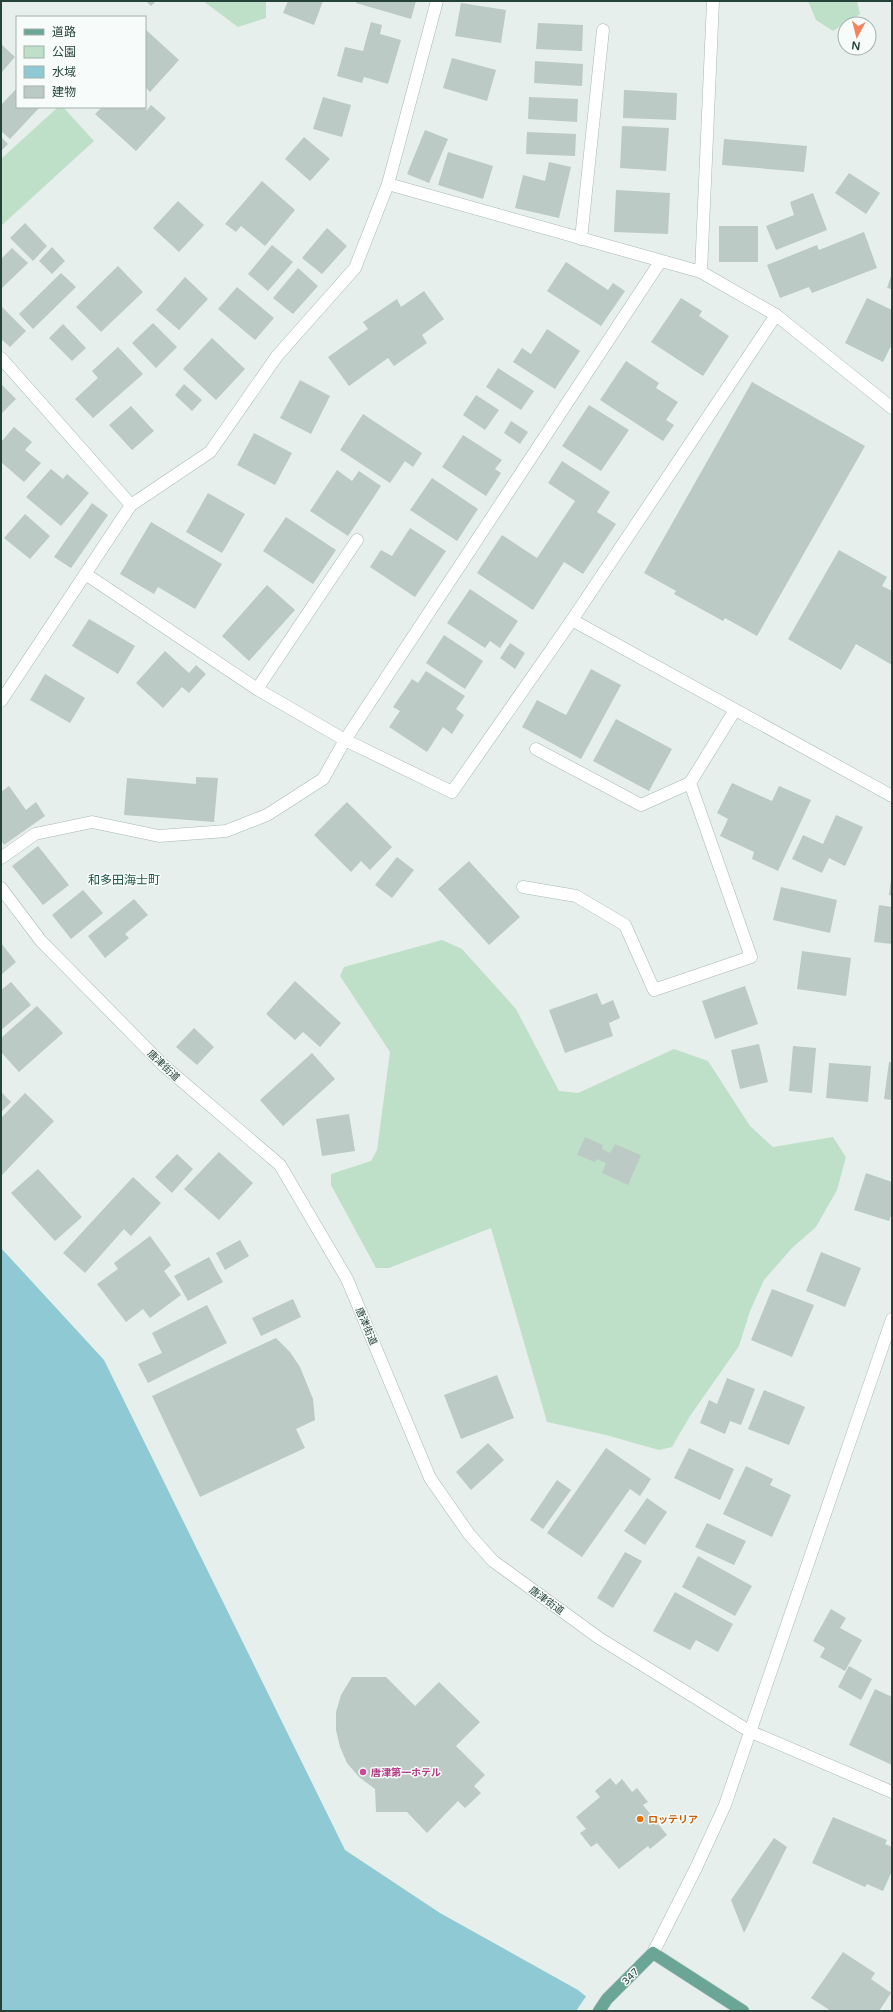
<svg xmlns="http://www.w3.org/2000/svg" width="893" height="2012" font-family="'Varela Round','Noto Sans JP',sans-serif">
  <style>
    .green { fill: #bfe0c8 }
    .water { fill: #8ec9d4 }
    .pier { fill: #e6efeb }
    .building { fill: #bbcac4 }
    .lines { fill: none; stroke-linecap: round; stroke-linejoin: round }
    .minor-casing { stroke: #a8b8b2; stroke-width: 13 }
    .major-casing { stroke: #c2cac8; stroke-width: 13 }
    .minor { stroke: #fff; stroke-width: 12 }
    .major { stroke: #6aa596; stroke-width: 12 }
    .hotel-dot { fill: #d1479c; stroke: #f7fbf9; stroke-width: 1.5 }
    .food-dot { fill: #e8710a; stroke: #f7fbf9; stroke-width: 1.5 }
    .labels { text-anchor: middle; stroke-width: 3; stroke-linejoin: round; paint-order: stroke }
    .street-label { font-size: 10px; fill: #24423a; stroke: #f7fbf9 }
    .hotel-label { font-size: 10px; font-weight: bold; fill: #b23c85; stroke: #f7fbf9; text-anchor: start }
    .food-label { font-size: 10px; font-weight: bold; fill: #c56008; stroke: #f7fbf9; text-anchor: start }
    .quarter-label { font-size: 12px; fill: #1f5548; stroke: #f7fbf9 }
  </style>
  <rect width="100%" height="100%" fill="#e6efeb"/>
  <g class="green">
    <path d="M 203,1 L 266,1 L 266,18 L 238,27 Z"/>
    <path d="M 808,1 L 857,1 L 860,14 L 833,31 L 816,20 Z"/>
    <path d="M 58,107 L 63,107 L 94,141 L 1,226 L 1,159 Z"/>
    <path d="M 442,940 L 462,949 L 516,1009 L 559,1091 L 578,1093 L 674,1049 L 708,1061 L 750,1126 L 773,1147 L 833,1137 L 846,1157 L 837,1190 L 816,1227 L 792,1248 L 764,1280 L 750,1311 L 739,1346 L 690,1416 L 672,1447 L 659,1450 L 606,1435 L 547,1422 L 491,1228 L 389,1268 L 376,1268 L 331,1185 L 331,1174 L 371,1161 L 377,1150 L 390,1052 L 340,976 L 344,967 Z"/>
  </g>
  <path class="water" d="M 1,1248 L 104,1360 L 345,1850 L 440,1913 L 578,1990 L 604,2011 L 1,2011 Z"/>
  <path class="pier" d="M 587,1995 L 606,2009 L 606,2011 L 576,2011 Z"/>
  <g class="building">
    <path d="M 146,1 L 156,1 L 151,6 Z"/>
    <path d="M 288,1 L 323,1 L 314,25 L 283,13 Z"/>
    <path d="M 357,1 L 416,1 L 411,19 L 356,3 Z"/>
    <path d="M 461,3 L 506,10 L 501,43 L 455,36 Z"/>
    <path d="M 371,22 L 382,25 L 380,34 L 401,40 L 388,84 L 364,77 L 362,83 L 337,76 L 345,47 L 363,51 Z"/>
    <path d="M 538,23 L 583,25 L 582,51 L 536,49 Z"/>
    <path d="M 145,29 L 179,60 L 150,92 L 145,87 Z"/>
    <path d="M 1,44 L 15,57 L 1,73 Z"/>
    <path d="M 452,58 L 496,70 L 487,101 L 443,88 Z"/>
    <path d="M 535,61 L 583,64 L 582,86 L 534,83 Z"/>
    <path d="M 17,88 L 17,107 L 40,107 L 10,139 L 1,131 L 1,105 Z"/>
    <path d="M 624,90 L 677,93 L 676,120 L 623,118 Z"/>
    <path d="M 323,97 L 351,105 L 342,137 L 313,129 Z"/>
    <path d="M 529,97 L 578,99 L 577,122 L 528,119 Z"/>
    <path d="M 151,105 L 166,118 L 136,151 L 95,114 L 102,107 L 143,107 L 147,110 Z"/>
    <path d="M 622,126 L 669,128 L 666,171 L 620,168 Z"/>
    <path d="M 425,130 L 448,139 L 429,183 L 407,174 Z"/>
    <path d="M 527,132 L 576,134 L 575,156 L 526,154 Z"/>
    <path d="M 1,137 L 8,144 L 1,151 Z"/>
    <path d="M 304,137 L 330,159 L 310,181 L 285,159 Z"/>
    <path d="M 724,139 L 807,146 L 804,172 L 722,165 Z"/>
    <path d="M 448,152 L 493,166 L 483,199 L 438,185 Z"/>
    <path d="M 549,162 L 571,167 L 559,218 L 515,208 L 523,175 L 545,181 Z"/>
    <path d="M 849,173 L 880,193 L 866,214 L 835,193 Z"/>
    <path d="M 262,181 L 295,210 L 265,246 L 241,226 L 236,232 L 225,224 Z"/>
    <path d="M 616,190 L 670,193 L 668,234 L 614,232 Z"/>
    <path d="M 813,193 L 827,230 L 776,250 L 766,226 L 794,215 L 790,202 Z"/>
    <path d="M 178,201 L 204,225 L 179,252 L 153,228 Z"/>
    <path d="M 25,223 L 47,246 L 33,261 L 10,238 Z"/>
    <rect x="719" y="226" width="39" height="36"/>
    <path d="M 327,228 L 347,246 L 322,274 L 302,258 Z"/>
    <path d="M 864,232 L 877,268 L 812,293 L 809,287 L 780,298 L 767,265 L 817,245 L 819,250 Z"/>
    <path d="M 272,245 L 293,262 L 268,291 L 248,274 Z"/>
    <path d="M 52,247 L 65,261 L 52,274 L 39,261 Z"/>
    <path d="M 12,248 L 28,263 L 1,289 L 1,259 Z"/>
    <path d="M 566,262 L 608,290 L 613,283 L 625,291 L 601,326 L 547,291 Z"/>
    <path d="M 118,266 L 143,292 L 101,332 L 76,307 Z"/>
    <path d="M 298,268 L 318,286 L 293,314 L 273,298 Z"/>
    <path d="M 61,273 L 76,287 L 33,329 L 19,314 Z"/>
    <path d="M 892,273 L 892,289 L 887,288 Z"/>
    <path d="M 185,277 L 208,299 L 179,330 L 156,310 Z"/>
    <path d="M 237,287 L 274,318 L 255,340 L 218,309 Z"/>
    <path d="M 424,291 L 444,319 L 422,335 L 427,343 L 394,366 L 388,358 L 349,386 L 328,357 L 368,329 L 363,322 L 397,299 L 401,307 Z"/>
    <path d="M 681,298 L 702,311 L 699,316 L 729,336 L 703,376 L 651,342 Z"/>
    <path d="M 867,298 L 892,310 L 892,344 L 883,362 L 845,343 Z"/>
    <path d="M 1,306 L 26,331 L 10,347 L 1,339 Z"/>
    <path d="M 153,323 L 177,347 L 156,368 L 132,343 Z"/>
    <path d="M 63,324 L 86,348 L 72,361 L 49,338 Z"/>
    <path d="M 547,329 L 580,351 L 555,389 L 513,362 L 522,348 L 531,354 Z"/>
    <path d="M 212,338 L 245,369 L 216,400 L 183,369 Z"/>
    <path d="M 118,347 L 143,374 L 93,418 L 75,399 L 98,378 L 92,371 Z"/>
    <path d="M 626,361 L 659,383 L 656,388 L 678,402 L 666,420 L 674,425 L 663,441 L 600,400 Z"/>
    <path d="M 498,368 L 534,391 L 521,410 L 486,387 Z"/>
    <path d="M 300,380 L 330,396 L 311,434 L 280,418 Z"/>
    <path d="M 752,382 L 865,446 L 757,636 L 725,618 L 723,621 L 674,594 L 676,591 L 644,573 Z"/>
    <path d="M 1,384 L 16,399 L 1,414 Z"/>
    <path d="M 184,384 L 202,400 L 192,411 L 175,395 Z"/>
    <path d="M 476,395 L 499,410 L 485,430 L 463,415 Z"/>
    <path d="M 589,405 L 629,430 L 601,471 L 562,446 Z"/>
    <path d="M 131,406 L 154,431 L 132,450 L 109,425 Z"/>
    <path d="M 363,414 L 422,453 L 413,467 L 405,461 L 390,483 L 340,450 Z"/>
    <path d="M 511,421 L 528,432 L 520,444 L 504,433 Z"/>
    <path d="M 14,427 L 32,442 L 25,450 L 41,463 L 24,482 L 1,462 L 1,442 Z"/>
    <path d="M 254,433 L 292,453 L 275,485 L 237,465 Z"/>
    <path d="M 463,435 L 502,460 L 495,469 L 501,473 L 486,496 L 442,467 Z"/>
    <path d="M 562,461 L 610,492 L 597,512 L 616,524 L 583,574 L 564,562 L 533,610 L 477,573 L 502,535 L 537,558 L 575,501 L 548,483 Z"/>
    <path d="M 51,469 L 63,479 L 67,474 L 89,493 L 61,526 L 26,497 Z"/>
    <path d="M 337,470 L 352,481 L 359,471 L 381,486 L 348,536 L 310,511 Z"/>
    <path d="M 432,478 L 478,509 L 457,541 L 410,510 Z"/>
    <path d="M 208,493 L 245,514 L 222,553 L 186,532 Z"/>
    <path d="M 92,503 L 108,515 L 71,568 L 54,557 Z"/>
    <path d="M 25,514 L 50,536 L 30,559 L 4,538 Z"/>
    <path d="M 286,517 L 336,550 L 313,584 L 263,551 Z"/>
    <path d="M 151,522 L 222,564 L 195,609 L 158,587 L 154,594 L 120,574 Z"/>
    <path d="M 410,528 L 446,551 L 415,597 L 370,567 L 381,550 L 392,556 Z"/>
    <path d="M 839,550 L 887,577 L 882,586 L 892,591 L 892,665 L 856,644 L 841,670 L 788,639 Z"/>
    <path d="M 267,585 L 295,610 L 249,661 L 222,636 Z"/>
    <path d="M 470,589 L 518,621 L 500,648 L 490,641 L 485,648 L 447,623 Z"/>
    <path d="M 89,619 L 135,646 L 118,674 L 72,646 Z"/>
    <path d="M 444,635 L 483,661 L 465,689 L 426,663 Z"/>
    <path d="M 510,643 L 525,653 L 515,669 L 500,658 Z"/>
    <path d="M 165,651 L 189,673 L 196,665 L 206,674 L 189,693 L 182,687 L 163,708 L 136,683 Z"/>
    <path d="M 591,669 L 621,685 L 581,759 L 522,727 L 537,700 L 566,715 Z"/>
    <path d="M 426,671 L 465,696 L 456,709 L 464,715 L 452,734 L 443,727 L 427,752 L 389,727 L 400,711 L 393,707 L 412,679 L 418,683 Z"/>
    <path d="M 45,674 L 85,698 L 70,723 L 30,700 Z"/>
    <path d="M 616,719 L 672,749 L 649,791 L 593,761 Z"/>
    <path d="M 196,777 L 218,778 L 214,822 L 124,815 L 127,778 L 196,784 Z"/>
    <path d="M 732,783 L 772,801 L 779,786 L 811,800 L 778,871 L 752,859 L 754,852 L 720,836 L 728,819 L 717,813 Z"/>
    <path d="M 9,786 L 26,810 L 36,802 L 45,816 L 4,845 L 1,840 L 1,792 Z"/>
    <path d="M 347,802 L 392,847 L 370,870 L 361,861 L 351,872 L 314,835 Z"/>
    <path d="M 836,815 L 863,827 L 845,866 L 829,858 L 822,873 L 792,859 L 803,835 L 823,844 Z"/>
    <path d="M 38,846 L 69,885 L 43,905 L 12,866 Z"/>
    <path d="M 397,857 L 414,870 L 392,898 L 375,885 Z"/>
    <path d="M 469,861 L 520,917 L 489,945 L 438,889 Z"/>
    <path d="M 891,880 L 892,880 L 892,896 L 889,895 Z"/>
    <path d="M 781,887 L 837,900 L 830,933 L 773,920 Z"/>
    <path d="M 83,890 L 103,913 L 71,939 L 52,915 Z"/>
    <path d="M 134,899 L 148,915 L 125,934 L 129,938 L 105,958 L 88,936 Z"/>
    <path d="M 879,905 L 892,907 L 892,944 L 874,942 Z"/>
    <path d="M 1,943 L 16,962 L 1,975 Z"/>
    <path d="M 802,951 L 851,958 L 846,996 L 797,989 Z"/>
    <path d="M 295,981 L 341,1023 L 320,1047 L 303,1032 L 295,1040 L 266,1014 Z"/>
    <path d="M 11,982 L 31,1005 L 1,1030 L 1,990 Z"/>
    <path d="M 745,986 L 758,1024 L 715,1039 L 702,1001 Z"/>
    <path d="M 597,993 L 602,1005 L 613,1000 L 620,1018 L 609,1023 L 613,1036 L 565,1053 L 549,1010 Z"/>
    <path d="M 37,1006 L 63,1033 L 19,1072 L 1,1052 L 1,1038 Z"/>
    <path d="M 194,1028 L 214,1047 L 197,1065 L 176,1047 Z"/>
    <path d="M 759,1044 L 768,1082 L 740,1089 L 731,1050 Z"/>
    <path d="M 793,1046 L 816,1048 L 812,1093 L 789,1091 Z"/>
    <path d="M 312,1053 L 335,1079 L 283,1126 L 260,1100 Z"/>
    <path d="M 889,1062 L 892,1062 L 892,1100 L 884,1099 Z"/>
    <path d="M 829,1063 L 871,1066 L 868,1102 L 826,1098 Z"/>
    <path d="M 1,1092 L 11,1102 L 1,1112 Z"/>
    <path d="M 25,1093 L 54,1121 L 1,1176 L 1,1118 Z"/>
    <path d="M 349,1114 L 355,1151 L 322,1156 L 316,1119 Z"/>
    <path d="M 585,1137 L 603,1145 L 602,1149 L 610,1153 L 615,1144 L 641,1155 L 628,1185 L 602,1173 L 606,1163 L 597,1159 L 595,1162 L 577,1155 Z"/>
    <path d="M 219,1152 L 253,1183 L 219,1220 L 184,1189 Z"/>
    <path d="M 177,1154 L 193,1169 L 172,1193 L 155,1177 Z"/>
    <path d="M 38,1169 L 82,1217 L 55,1241 L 11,1193 Z"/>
    <path d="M 866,1173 L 892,1182 L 892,1213 L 889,1221 L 854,1210 Z"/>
    <path d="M 133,1177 L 161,1203 L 131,1236 L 124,1229 L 85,1273 L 63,1253 Z"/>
    <path d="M 150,1236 L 171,1265 L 164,1271 L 181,1295 L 150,1318 L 143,1309 L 126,1322 L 97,1284 L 118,1269 L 114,1263 Z"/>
    <path d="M 240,1240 L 249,1256 L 225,1270 L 216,1253 Z"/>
    <path d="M 821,1252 L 861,1268 L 845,1307 L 806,1291 Z"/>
    <path d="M 209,1257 L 223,1282 L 188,1301 L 174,1276 Z"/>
    <path d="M 772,1289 L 814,1305 L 792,1357 L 751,1340 Z"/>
    <path d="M 293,1299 L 301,1317 L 261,1336 L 252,1318 Z"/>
    <path d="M 207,1305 L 227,1343 L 148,1383 L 138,1364 L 162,1353 L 152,1333 Z"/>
    <path d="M 276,1338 L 290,1352 L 300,1367 L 313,1399 L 315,1420 L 296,1429 L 305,1448 L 200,1497 L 152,1396 Z"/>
    <path d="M 497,1375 L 514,1418 L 461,1439 L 444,1395 Z"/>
    <path d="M 727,1378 L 755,1389 L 741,1425 L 730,1421 L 725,1434 L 700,1423 L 709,1400 L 717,1404 Z"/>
    <path d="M 764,1390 L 805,1407 L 789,1445 L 748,1429 Z"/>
    <path d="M 488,1443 L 504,1460 L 471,1490 L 456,1472 Z"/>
    <path d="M 606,1448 L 651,1479 L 640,1496 L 630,1489 L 582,1557 L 547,1533 Z"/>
    <path d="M 689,1448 L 734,1469 L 720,1500 L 674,1478 Z"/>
    <path d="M 746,1466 L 773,1479 L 770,1485 L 791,1495 L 772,1537 L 723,1514 Z"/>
    <path d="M 557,1480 L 571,1490 L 543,1529 L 530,1520 Z"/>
    <path d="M 647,1498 L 667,1512 L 645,1545 L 624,1531 Z"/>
    <path d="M 707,1523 L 746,1541 L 734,1565 L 695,1547 Z"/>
    <path d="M 625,1552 L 642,1561 L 613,1608 L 597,1598 Z"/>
    <path d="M 698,1556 L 752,1586 L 735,1616 L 682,1587 Z"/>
    <path d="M 675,1592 L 733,1624 L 718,1652 L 696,1640 L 690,1650 L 653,1631 Z"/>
    <path d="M 831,1609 L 846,1618 L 840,1628 L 862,1640 L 845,1671 L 820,1657 L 825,1648 L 813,1641 Z"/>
    <path d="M 849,1666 L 872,1679 L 861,1700 L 838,1687 Z"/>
    <path d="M 352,1677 L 386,1677 L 415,1706 L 439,1682 L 480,1722 L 456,1746 L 485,1775 L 474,1786 L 481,1793 L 465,1808 L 458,1801 L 427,1833 L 407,1812 L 376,1812 L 375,1789 L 359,1777 L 347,1763 L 340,1747 L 336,1730 L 336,1712 L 341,1695 Z"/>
    <path d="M 875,1689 L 892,1697 L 892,1765 L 849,1745 Z"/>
    <path d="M 610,1778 L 616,1785 L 622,1779 L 632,1792 L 637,1788 L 648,1802 L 643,1805 L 667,1835 L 650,1849 L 648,1846 L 619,1869 L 597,1843 L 591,1847 L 580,1833 L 586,1829 L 576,1817 L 600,1797 L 595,1791 Z"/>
    <path d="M 833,1817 L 887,1840 L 885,1844 L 892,1847 L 892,1871 L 883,1891 L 867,1884 L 865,1887 L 812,1863 Z"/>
    <path d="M 774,1838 L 787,1847 L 744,1933 L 731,1900 Z"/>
    <path d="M 843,1952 L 875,1973 L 871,1979 L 891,1993 L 879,2011 L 831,2011 L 811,1998 Z"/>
  </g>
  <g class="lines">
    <g class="minor-casing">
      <g id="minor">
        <path d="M 388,184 L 701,272 L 776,315 L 892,408"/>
        <path d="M 581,239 L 603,30"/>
        <path d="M 701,272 L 713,1"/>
        <path d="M 1,358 L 131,505"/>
        <path d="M 87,575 L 257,689 L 345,740 L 452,792 L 572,620 L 776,315"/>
        <path d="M 572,620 L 892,796"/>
        <path d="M 257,689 L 357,540"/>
        <path d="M 1,701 L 131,505 L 210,452 L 277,356 L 355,268 L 388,184 L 437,1"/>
        <path d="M 536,749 L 641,805 L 690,783"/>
        <path d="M 1,858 L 35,834 L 92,822 L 159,836 L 226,831 L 267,815 L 323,779 L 345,740 L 660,262"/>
        <path d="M 523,887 L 576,896 L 625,925 L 654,990 L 751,957 L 690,783 L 735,710"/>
        <path d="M 1,888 L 41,941 L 163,1065 L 280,1165 L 347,1279 L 430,1478 L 469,1534 L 493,1561 L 599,1638 L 749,1731 L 892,1792"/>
        <path d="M 653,1953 L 696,1868 L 725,1805 L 892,1319"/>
      </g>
    </g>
    <g class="major-casing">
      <path id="major" d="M 599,2011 L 607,1999 L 653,1953 L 743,2011"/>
    </g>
    <use href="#minor" class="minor"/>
    <use href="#major" class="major"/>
  </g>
  <circle class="hotel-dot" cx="363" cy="1772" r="4"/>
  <circle class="food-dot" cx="640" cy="1819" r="4"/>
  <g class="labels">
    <g class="street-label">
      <text transform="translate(164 1065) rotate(43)" y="4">唐津街道</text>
      <text transform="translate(367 1326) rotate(67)" y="4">唐津街道</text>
      <text transform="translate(547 1600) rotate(36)" y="4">唐津街道</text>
      <text transform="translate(630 1976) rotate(-46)" y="4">347</text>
    </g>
    <g class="hotel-label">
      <text x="371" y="1776">唐津第一ホテル</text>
    </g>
    <g class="food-label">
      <text x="648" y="1823">ロッテリア</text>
    </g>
    <g class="quarter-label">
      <text x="124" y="884">和多田海士町</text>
    </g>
  </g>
  <rect width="893" height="2012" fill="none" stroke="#24423a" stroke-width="4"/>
  <rect x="16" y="16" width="130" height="92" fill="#f7fbf9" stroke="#a3b1ad"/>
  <rect x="24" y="29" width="20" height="6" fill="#6aa596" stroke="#a3b1ad"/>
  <text x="52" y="36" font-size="12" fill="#24423a">道路</text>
  <rect x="24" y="46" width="20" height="12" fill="#bfe0c8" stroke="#a3b1ad"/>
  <text x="52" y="56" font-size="12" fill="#24423a">公園</text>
  <rect x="24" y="66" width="20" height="12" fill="#8ec9d4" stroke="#a3b1ad"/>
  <text x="52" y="76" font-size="12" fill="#24423a">水域</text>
  <rect x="24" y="86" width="20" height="12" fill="#bbcac4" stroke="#a3b1ad"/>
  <text x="52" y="96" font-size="12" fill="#24423a">建物</text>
  <g transform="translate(857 36) rotate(187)"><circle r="19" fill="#f7fbf9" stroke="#a3b1ad"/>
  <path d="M0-3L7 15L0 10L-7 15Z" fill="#f4845f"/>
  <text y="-6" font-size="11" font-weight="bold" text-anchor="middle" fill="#24423a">N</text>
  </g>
</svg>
